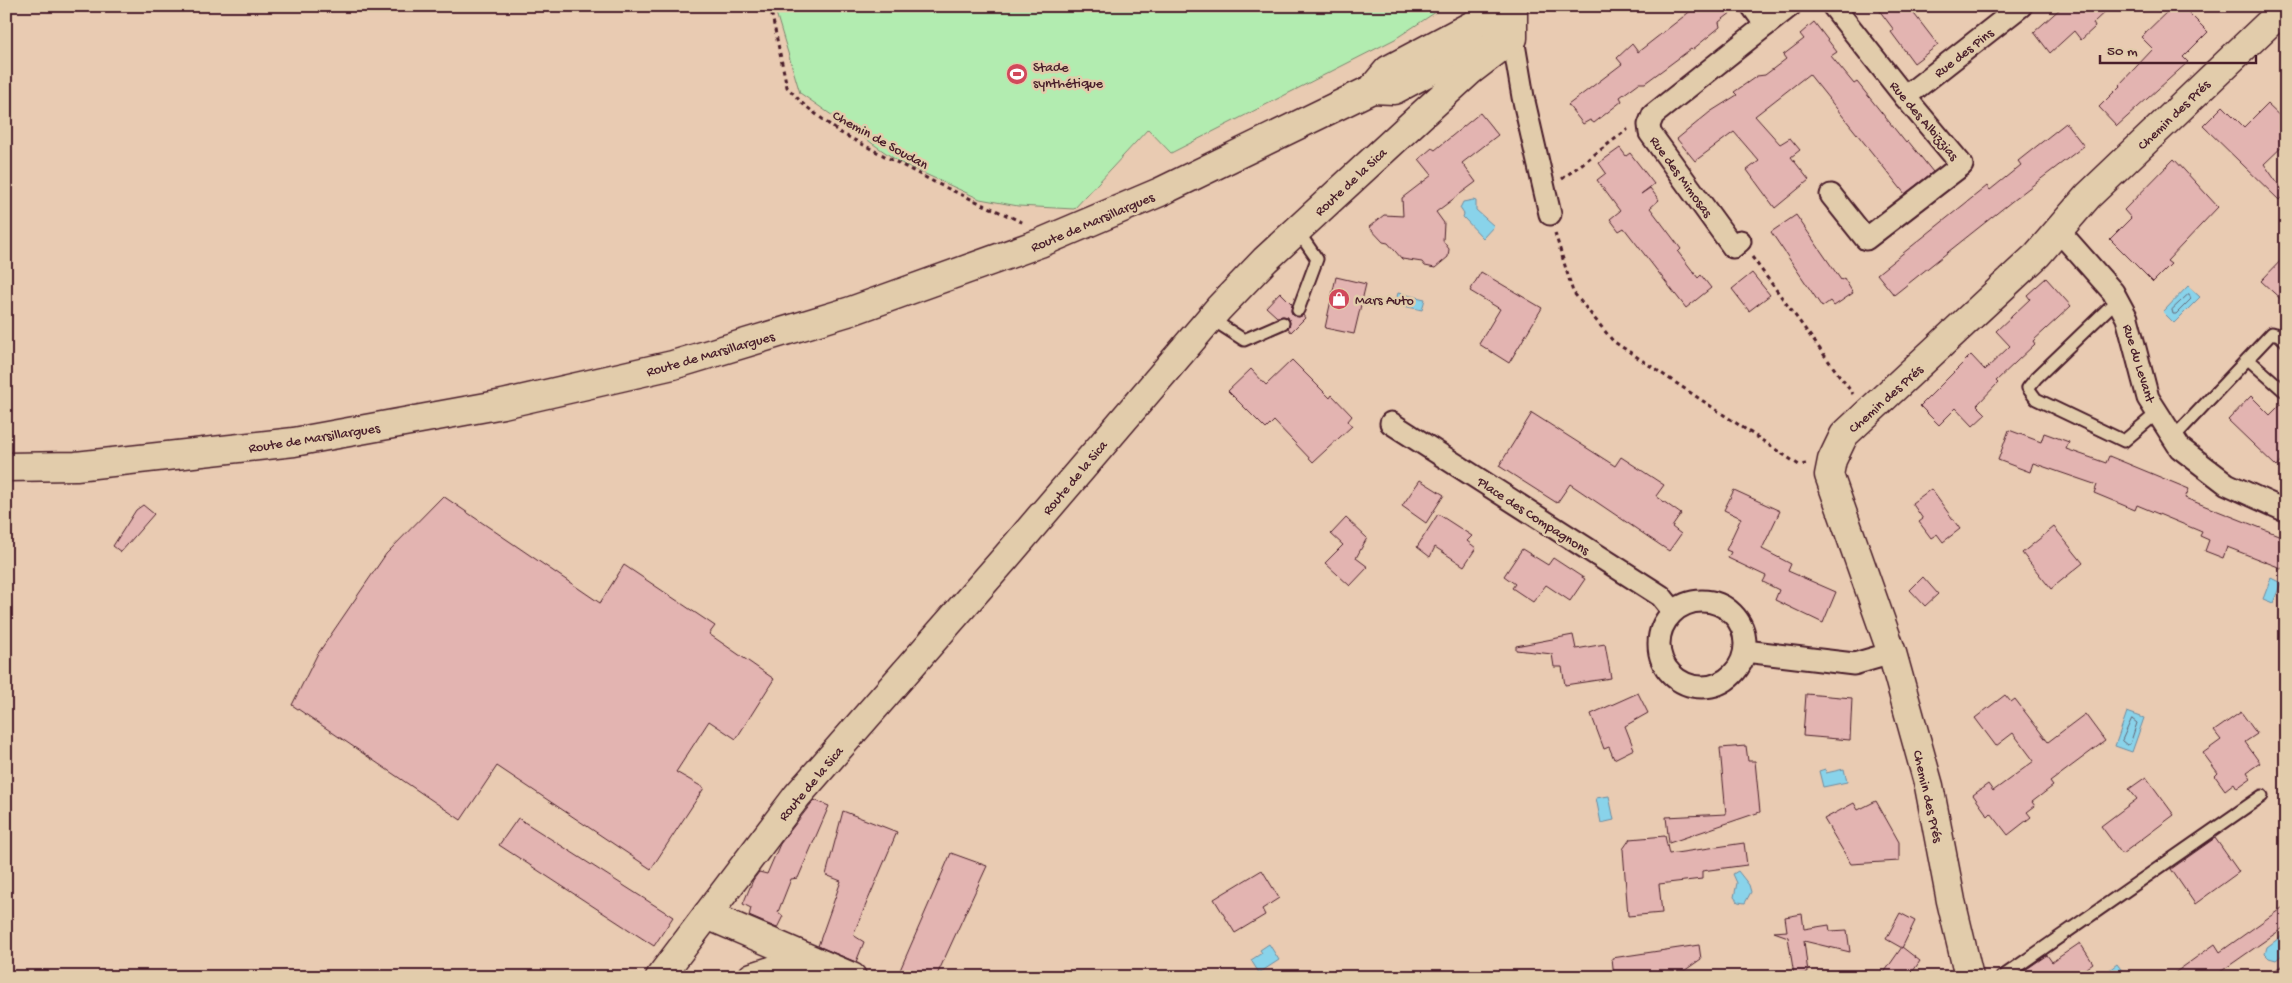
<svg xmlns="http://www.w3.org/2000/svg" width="2292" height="983" font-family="'Gochi Hand',sans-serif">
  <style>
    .green { fill: #b2ecb0; stroke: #7e866e }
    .water { fill: #89d3ea; stroke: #708b9e }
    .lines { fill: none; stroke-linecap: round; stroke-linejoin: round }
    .shore { stroke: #636777; stroke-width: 1 }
    .building { fill: #e3b4b1; stroke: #4a1f2b }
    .lane-casing { stroke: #4a1f2b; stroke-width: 15 }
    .street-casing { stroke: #4a1f2b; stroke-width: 25 }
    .secondary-casing { stroke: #4a1f2b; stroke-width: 31 }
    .path { stroke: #4a1f2b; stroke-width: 3; stroke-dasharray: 4 4; stroke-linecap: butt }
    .lane { stroke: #e2ccab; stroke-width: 11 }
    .street { stroke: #e2ccab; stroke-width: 21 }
    .secondary { stroke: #e2ccab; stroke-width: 28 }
    .labels { text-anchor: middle; stroke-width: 5; stroke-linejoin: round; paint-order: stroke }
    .street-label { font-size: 14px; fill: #4a1f2b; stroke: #e2ccab }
    .poi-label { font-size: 14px; fill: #4a1f2b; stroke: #e2ccab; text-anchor: start }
  </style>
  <rect width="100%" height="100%" fill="#e9cbb2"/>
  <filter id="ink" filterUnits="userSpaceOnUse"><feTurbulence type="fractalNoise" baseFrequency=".02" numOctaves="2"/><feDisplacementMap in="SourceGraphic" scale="10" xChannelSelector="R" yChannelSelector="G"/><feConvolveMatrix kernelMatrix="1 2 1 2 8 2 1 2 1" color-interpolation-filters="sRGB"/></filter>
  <g filter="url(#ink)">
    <path class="green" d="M 774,6 L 1445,6 L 1395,39 L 1171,153 L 1148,129 L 1074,209 L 1018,206 L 980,199 L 899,162 L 800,93 Z"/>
    <g class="water">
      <path d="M 1473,200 L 1476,201 L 1476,210 L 1494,226 L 1483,238 L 1463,217 L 1464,214 L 1460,208 L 1463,202 Z"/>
      <path d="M 2188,286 L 2200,297 L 2174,323 L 2163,312 Z"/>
      <path d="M 1398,293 L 1425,299 L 1422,310 L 1395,304 Z"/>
      <path d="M 2271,578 L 2281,583 L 2273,603 L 2263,599 Z"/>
      <path d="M 2127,712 L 2144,718 L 2132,752 L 2115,746 Z"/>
      <path d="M 1825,769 L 1826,773 L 1844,769 L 1847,782 L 1823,787 L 1819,771 Z"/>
      <path d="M 1609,796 L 1614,820 L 1601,823 L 1596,798 Z"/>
      <path d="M 1738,871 L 1749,885 L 1751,892 L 1745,903 L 1738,902 L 1734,897 L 1737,883 L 1733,874 Z"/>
      <path d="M 2286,933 L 2286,952 L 2276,960 L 2269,958 L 2265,954 L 2267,947 Z"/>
      <path d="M 1269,944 L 1279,960 L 1259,973 L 1251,960 L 1262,953 L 1260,950 Z"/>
      <path d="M 2117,964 L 2126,976 L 2100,977 Z"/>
    </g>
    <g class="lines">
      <g class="shore">
        <path d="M 2189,294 L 2191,299 L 2176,314 L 2173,314 L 2172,310 Z"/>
        <path d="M 2132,719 L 2137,723 L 2130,744 L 2127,745 L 2122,741 Z"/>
      </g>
    </g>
    <g class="building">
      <path d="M 1697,6 L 1740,6 L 1719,22 L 1720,27 L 1692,50 L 1691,49 L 1645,83 L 1639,83 L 1620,97 L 1622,101 L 1594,123 L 1590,120 L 1583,124 L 1568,105 L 1622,64 L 1617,58 L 1632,44 L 1638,52 Z"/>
      <path d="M 1876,6 L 1908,6 L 1938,45 L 1914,63 L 1891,32 L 1894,30 Z"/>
      <path d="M 2063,6 L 2111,6 L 2093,23 L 2095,27 L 2081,40 L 2074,31 L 2050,53 L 2034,32 Z"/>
      <path d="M 2173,6 L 2182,6 L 2208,32 L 2183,57 L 2188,62 L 2117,126 L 2099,107 L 2120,86 L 2119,85 L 2153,49 L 2141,37 Z"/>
      <path d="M 1814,22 L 1837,52 L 1831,56 L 1854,84 L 1857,82 L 1906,143 L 1908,141 L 1933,172 L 1905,194 L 1809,74 L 1755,116 L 1780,144 L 1790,138 L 1800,150 L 1791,157 L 1809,180 L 1775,208 L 1747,170 L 1759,161 L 1734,132 L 1695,161 L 1677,139 L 1710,112 L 1737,95 L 1734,92 L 1757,76 L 1765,75 L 1786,59 L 1783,55 L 1804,39 L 1800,34 Z"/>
      <path d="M 2267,104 L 2286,122 L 2286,143 L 2264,164 L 2285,194 L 2279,200 L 2203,126 L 2223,106 L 2244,127 Z"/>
      <path d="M 1480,113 L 1498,135 L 1462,163 L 1476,182 L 1436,212 L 1444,223 L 1443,241 L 1449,249 L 1448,257 L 1435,268 L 1425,266 L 1422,262 L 1402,259 L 1388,243 L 1383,242 L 1369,227 L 1384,215 L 1403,216 L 1402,198 L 1432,175 L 1419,159 L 1432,148 L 1435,150 Z"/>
      <path d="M 2066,123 L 2084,146 L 2016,198 L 1894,295 L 1877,274 L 1987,186 L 1990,190 L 2021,165 L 2018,161 Z"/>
      <path d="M 1620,148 L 1626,156 L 1630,153 L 1654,184 L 1641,194 L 1650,188 L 1659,200 L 1650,208 L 1681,249 L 1678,252 L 1698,278 L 1701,275 L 1711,288 L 1686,308 L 1624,228 L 1619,231 L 1610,219 L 1620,211 L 1597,180 L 1606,173 L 1599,163 Z"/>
      <path d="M 2174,159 L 2218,207 L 2167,261 L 2171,264 L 2153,282 L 2110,239 L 2131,218 L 2124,210 Z"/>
      <path d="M 1796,215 L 1841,280 L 1844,278 L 1853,293 L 1834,306 L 1830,301 L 1822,307 L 1771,232 Z"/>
      <path d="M 2286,255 L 2286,304 L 2261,281 Z"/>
      <path d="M 1481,272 L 1542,308 L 1509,363 L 1479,344 L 1500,309 L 1470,291 Z"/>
      <path d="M 1752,273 L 1770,295 L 1749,311 L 1732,289 Z"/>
      <path d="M 1336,277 L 1366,284 L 1354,334 L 1325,328 Z"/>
      <path d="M 2046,278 L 2071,306 L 2033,341 L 2035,344 L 1996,381 L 1998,383 L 1977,405 L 1986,414 L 1973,426 L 1956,408 L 1939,425 L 1920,406 L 1971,355 L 1985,370 L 2010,346 L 1996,331 L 2030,299 L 2027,295 Z"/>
      <path d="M 1280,292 L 1292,304 L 1291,311 L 1293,315 L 1299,317 L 1303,315 L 1305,318 L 1291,332 L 1288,328 L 1290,323 L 1288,317 L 1283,316 L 1277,317 L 1266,307 Z"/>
      <path d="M 1292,360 L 1330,398 L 1332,395 L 1352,416 L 1348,421 L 1352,426 L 1313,462 L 1274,421 L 1266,429 L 1228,391 L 1251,369 L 1266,385 Z"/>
      <path d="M 2251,396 L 2270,415 L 2286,399 L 2286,457 L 2277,467 L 2228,420 Z"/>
      <path d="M 1532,413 L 1615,466 L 1621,457 L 1664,485 L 1656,496 L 1681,514 L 1672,527 L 1681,534 L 1669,551 L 1570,484 L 1557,503 L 1499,466 Z"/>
      <path d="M 2009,430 L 2041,442 L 2044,433 L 2069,442 L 2066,449 L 2106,463 L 2109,456 L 2189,489 L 2185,498 L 2286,538 L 2286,570 L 2227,547 L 2223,558 L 2205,551 L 2209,540 L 2200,536 L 2202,532 L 2137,505 L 2135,510 L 2094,493 L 2097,485 L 2033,463 L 2030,472 L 1998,460 Z"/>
      <path d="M 1420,480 L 1444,495 L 1426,523 L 1402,506 Z"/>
      <path d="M 1931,489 L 1960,529 L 1943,542 L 1937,534 L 1931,538 L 1919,522 L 1923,519 L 1912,503 Z"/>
      <path d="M 1734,490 L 1780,511 L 1762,549 L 1791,564 L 1788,571 L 1836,592 L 1823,623 L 1775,600 L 1779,590 L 1763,582 L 1766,576 L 1728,558 L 1731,552 L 1726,550 L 1741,518 L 1724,510 Z"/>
      <path d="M 443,496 L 600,603 L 624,565 L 715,626 L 709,634 L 774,679 L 736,739 L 709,721 L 676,772 L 704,788 L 651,869 L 497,766 L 461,820 L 292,705 L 317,655 L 386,554 Z"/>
      <path d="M 143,505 L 154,514 L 121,552 L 113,546 L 136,510 Z"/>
      <path d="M 1438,514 L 1472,536 L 1467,541 L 1476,548 L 1464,566 L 1435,547 L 1430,557 L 1417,547 Z"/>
      <path d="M 1346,518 L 1367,538 L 1356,558 L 1368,567 L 1350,586 L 1325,563 L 1343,545 L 1331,534 Z"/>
      <path d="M 2054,527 L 2083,563 L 2051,589 L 2022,553 Z"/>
      <path d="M 1522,549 L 1548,565 L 1553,558 L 1585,579 L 1570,601 L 1546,585 L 1533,602 L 1512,588 L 1515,584 L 1504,576 Z"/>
      <path d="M 1923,577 L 1938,594 L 1925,606 L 1910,590 Z"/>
      <path d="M 1573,635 L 1576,649 L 1605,644 L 1611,678 L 1565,685 L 1562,667 L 1554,667 L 1552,654 L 1516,650 L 1516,646 Z"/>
      <path d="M 1638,693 L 1648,713 L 1625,726 L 1634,749 L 1614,759 L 1609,747 L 1604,749 L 1591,714 Z"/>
      <path d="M 1806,694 L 1852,698 L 1850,740 L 1803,736 Z"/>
      <path d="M 2005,695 L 2011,702 L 2015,699 L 2048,742 L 2085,714 L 2105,741 L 2050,782 L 2053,786 L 2032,802 L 2035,806 L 2027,812 L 2031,817 L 2008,835 L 1991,813 L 1988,816 L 1973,795 L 1988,784 L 1993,791 L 2034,761 L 2013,733 L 1996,746 L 1975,718 Z"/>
      <path d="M 2241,712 L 2257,734 L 2245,742 L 2260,763 L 2247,772 L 2251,778 L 2237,788 L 2234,783 L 2225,790 L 2215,776 L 2218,773 L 2203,753 L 2221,740 L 2214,731 Z"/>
      <path d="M 1746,746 L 1748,761 L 1755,761 L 1760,812 L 1669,843 L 1666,817 L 1726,814 L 1720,748 Z"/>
      <path d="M 2146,777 L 2174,815 L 2122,854 L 2101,826 L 2137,799 L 2129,789 Z"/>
      <path d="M 814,800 L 829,806 L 798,878 L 791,879 L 778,912 L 783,916 L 777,928 L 749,916 L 751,908 L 743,904 L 753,880 L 759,872 L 767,874 L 780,844 Z"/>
      <path d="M 1876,801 L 1899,842 L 1899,861 L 1851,864 L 1824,819 L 1854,803 L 1858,810 Z"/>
      <path d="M 843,811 L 897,832 L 853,935 L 864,942 L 856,962 L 818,946 L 841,881 L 826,875 Z"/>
      <path d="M 518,818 L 673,917 L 654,946 L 499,845 Z"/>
      <path d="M 1665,836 L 1669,854 L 1744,843 L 1747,865 L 1702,871 L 1702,879 L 1659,884 L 1662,913 L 1628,916 L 1623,849 L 1630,839 Z"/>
      <path d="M 2215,838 L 2239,872 L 2195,904 L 2171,869 Z"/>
      <path d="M 951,853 L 987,866 L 936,977 L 897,977 Z"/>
      <path d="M 1262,870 L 1279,898 L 1262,909 L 1265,915 L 1235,933 L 1214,899 Z"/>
      <path d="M 2286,905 L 2286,926 L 2213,977 L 2169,977 L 2215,944 L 2220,952 Z"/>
      <path d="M 1900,913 L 1915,921 L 1902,948 L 1886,939 Z"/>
      <path d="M 1802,914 L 1804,929 L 1829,925 L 1830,931 L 1847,930 L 1850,952 L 1804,941 L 1808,973 L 1794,975 L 1788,937 L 1774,932 L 1787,931 L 1785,917 Z"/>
      <path d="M 2080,943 L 2093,963 L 2074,977 L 2015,977 L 2047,955 L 2052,962 Z"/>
      <path d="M 1699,945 L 1701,959 L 1684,971 L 1668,973 L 1668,977 L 1614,977 L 1612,958 Z"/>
      <path d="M 1902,947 L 1920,961 L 1909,977 L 1881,977 Z"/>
    </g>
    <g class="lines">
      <g class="lane-casing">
        <g id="lane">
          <path d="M 1297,230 L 1317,259 L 1298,310"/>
          <path d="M 2116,301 L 2036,378 L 2028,388 L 2036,399 L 2124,441 L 2157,413"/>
          <path d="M 1210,318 L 1244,340 L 1283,323"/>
          <path d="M 2248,359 L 2283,390 L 2286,387"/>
          <path d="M 2173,438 L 2272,333 L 2279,335 L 2286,341"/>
          <path d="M 2002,977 L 2262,796"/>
          <path d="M 2278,977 L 2286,971"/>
        </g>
      </g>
      <g class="street-casing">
        <g id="street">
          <path d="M 1766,25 L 1790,6"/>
          <path d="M 1513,38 L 1523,97 L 1550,214"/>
          <path d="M 1905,97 L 2021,6"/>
          <path d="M 1831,195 L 1866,239 L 1962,165 L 1905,97 L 1833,6"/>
          <path d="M 2059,231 L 2113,292 L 2127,318 L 2148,398 L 2180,448 L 2227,484 L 2286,511"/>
          <path d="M 1740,241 L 1733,247 L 1650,133 L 1649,125 L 1653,115 L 1766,25 L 1752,6"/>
          <path d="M 1391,423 L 1661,596 L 1673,611"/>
          <circle cx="1702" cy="644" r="43"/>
          <path d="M 1745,651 L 1854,664 L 1892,653"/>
        </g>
      </g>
      <g class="secondary-casing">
        <g id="secondary">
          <path d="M 1372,89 L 1394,90 L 1490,39"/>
          <path d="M 6,467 L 76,466 L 294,442 L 503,404 L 673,365 L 851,311 L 1040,243 L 1160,192 L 1372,89 L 1388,70 L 1482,20 L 1500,20"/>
          <path d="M 707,915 L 852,977"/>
          <path d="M 660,977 L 797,796 L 1007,556 L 1219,308 L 1265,260 L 1425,112 L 1470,71 L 1513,38 L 1513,10"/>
          <path d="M 752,977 L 777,969 L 821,969"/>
          <path d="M 1969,977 L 1951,901 L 1929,786 L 1892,653 L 1829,475 L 1832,460 L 1844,435 L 2037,255 L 2088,196 L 2286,7"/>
        </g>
      </g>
      <g class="path">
        <path d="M 770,6 L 787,87 L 803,104 L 839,132 L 938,184 L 1024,223"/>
        <path d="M 1562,179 L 1628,129"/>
        <path d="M 1555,233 L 1573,292 L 1613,341 L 1799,465 L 1806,464"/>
        <path d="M 1752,257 L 1853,394"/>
      </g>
      <use href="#lane" class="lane"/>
      <use href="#street" class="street"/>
      <use href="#secondary" class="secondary"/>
    </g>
  </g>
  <defs>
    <g id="stadium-disc" transform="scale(1.125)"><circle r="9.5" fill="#d1495b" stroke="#e2ccab"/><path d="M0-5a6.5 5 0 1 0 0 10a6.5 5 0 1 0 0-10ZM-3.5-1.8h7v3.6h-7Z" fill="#fff"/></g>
    <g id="shop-disc" transform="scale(1.125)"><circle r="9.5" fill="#d1495b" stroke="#e2ccab"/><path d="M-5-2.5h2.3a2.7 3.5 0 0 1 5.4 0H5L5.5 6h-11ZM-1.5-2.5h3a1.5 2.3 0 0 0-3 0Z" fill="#fff"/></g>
  </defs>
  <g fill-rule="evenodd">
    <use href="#stadium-disc" x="1017" y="74"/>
    <use href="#shop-disc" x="1339" y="299"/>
  </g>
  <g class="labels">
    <g class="street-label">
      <text transform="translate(1963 52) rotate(-38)" y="5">Rue des Pins</text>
      <text transform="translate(2173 114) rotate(-44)" y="5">Chemin des Prés</text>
      <text transform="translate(1925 120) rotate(50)" y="5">Rue des Albizzias</text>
      <text transform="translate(881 139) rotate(29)" y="5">Chemin de Soudan</text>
      <text transform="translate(1682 176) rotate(54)" y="5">Rue des Mimosas</text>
      <text transform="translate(1350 181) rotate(-43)" y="5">Route de la Sica</text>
      <text transform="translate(1092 221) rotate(-23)" y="5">Route de Marsillargues</text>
      <text transform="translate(710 353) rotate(-16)" y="5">Route de Marsillargues</text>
      <text transform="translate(2140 363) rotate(73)" y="5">Rue du Levant</text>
      <text transform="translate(1885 398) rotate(-42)" y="5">Chemin des Prés</text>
      <text transform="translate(314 437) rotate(-9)" y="5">Route de Marsillargues</text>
      <text transform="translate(1074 477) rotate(-50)" y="5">Route de la Sica</text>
      <text transform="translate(1534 515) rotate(33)" y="5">Place des Compagnons</text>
      <text transform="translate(810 783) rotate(-50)" y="5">Route de la Sica</text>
      <text transform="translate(1929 796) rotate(77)" y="5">Chemin des Prés</text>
    </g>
    <g class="poi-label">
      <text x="1033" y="71">Stade<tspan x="1033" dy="16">synthétique</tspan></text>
      <text x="1355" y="304">Mars Auto</text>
    </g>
  </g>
  <rect width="2292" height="983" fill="none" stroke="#e2ccab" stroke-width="25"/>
  <rect x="12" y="12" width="2267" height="958" fill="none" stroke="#4a1f2b" stroke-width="2" filter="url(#ink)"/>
  <path d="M2100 55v8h156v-8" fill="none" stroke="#4a1f2b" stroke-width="2.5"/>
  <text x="2107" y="55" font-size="15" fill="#4a1f2b" stroke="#e2ccab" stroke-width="4" paint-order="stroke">50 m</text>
</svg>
